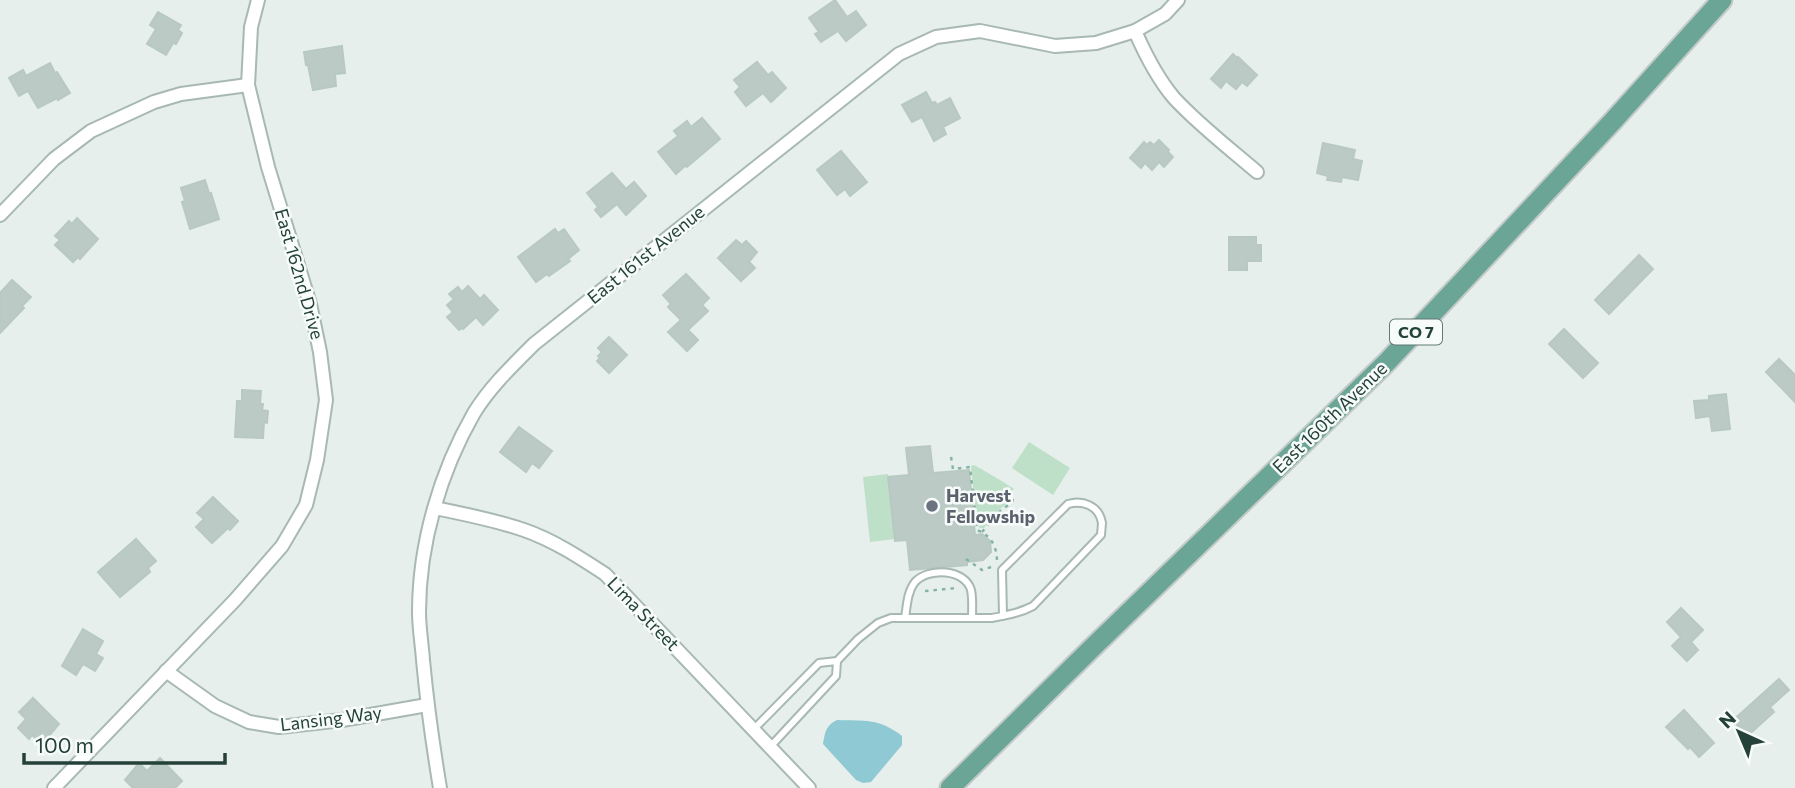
<svg xmlns="http://www.w3.org/2000/svg" width="1795" height="788" font-family="Commissioner,sans-serif">
  <style>
    .green { fill: #bfe0c8 }
    .water { fill: #8ec9d4 }
    .building { fill: #bbcac4; stroke: #b8c9c2; stroke-width: 2 }
    .lines { fill: none; stroke-linecap: round; stroke-linejoin: round }
    .service-casing { stroke: #a8b8b2; stroke-width: 10 }
    .minor-casing { stroke: #a8b8b2; stroke-width: 16 }
    .primary-casing { stroke: #c2cac8; stroke-width: 23 }
    .path { stroke: #86b3a5; stroke-width: 2.5; stroke-dasharray: 3.5 5; stroke-linecap: butt }
    .service { stroke: #fff; stroke-width: 6 }
    .minor { stroke: #fff; stroke-width: 12 }
    .primary { stroke: #6aa596; stroke-width: 19 }
    .worship-dot { fill: #6b7280; stroke: #f7fbf9; stroke-width: 2.5 }
    .labels { text-anchor: middle; stroke-width: 5; stroke-linejoin: round; paint-order: stroke }
    .shield { fill: #f7fbf9; stroke: #637a73; stroke-width: 2 }
    .shield-label { font-size: 16px; font-weight: bold; fill: #24423a }
    .street-label { font-size: 18px; fill: #24423a; stroke: #f7fbf9 }
    .worship-label { font-size: 18px; font-weight: bold; fill: #5b616d; stroke: #f7fbf9; text-anchor: start }
  </style>
  <rect width="100%" height="100%" fill="#e6efeb"/>
  <g class="green">
    <path d="M 1029,442 L 1070,468 L 1053,495 L 1012,468 Z"/>
    <path d="M 974,465 C 988,473 1001,480 1014,489 L 1008,494 L 1009,502 L 1000,509 L 984,528 L 980,528 L 977,525 L 971,466 Z"/>
    <path d="M 888,474 L 895,539 L 870,542 L 863,477 Z"/>
  </g>
  <path class="water" d="M 837,720 C 865,721 879,718 902,736 L 902,745 L 871,782 L 863,783 L 856,780 L 823,744 C 825,732 826,725 837,720 Z"/>
  <g class="building">
    <path d="M 835,0 L 847,17 L 856,11 L 866,25 L 846,41 L 838,31 L 821,42 L 815,34 L 819,32 L 809,18 Z"/>
    <path d="M 158,12 L 181,25 L 178,30 L 182,33 L 176,44 L 173,43 L 166,55 L 147,44 L 156,29 L 150,25 Z"/>
    <path d="M 342,46 L 345,73 L 335,74 L 336,86 L 313,90 L 308,65 L 306,65 L 304,52 Z"/>
    <path d="M 1233,54 L 1237,58 L 1238,57 L 1257,75 L 1247,86 L 1242,82 L 1236,89 L 1226,81 L 1221,88 L 1211,79 Z"/>
    <path d="M 757,62 L 768,75 L 772,72 L 786,88 L 771,102 L 763,93 L 746,106 L 735,92 L 740,87 L 734,80 Z"/>
    <path d="M 50,63 L 55,73 L 57,72 L 70,93 L 58,100 L 57,98 L 38,108 L 28,91 L 19,96 L 9,78 L 23,70 L 26,76 Z"/>
    <path d="M 926,92 L 932,103 L 935,102 L 937,105 L 950,98 L 960,118 L 943,127 L 946,134 L 934,141 L 922,117 L 912,122 L 902,105 Z"/>
    <path d="M 702,118 L 720,139 L 687,167 L 686,165 L 676,174 L 658,152 L 678,136 L 674,131 L 687,121 L 691,127 Z"/>
    <path d="M 1159,140 L 1169,150 L 1168,152 L 1173,157 L 1164,167 L 1159,162 L 1152,170 L 1145,163 L 1141,168 L 1130,158 L 1144,142 L 1147,145 L 1150,142 L 1154,145 Z"/>
    <path d="M 1323,143 L 1355,150 L 1353,159 L 1362,161 L 1358,180 L 1342,177 L 1341,182 L 1327,180 L 1328,176 L 1317,173 Z"/>
    <path d="M 841,151 L 867,182 L 850,196 L 845,189 L 837,195 L 817,170 Z"/>
    <path d="M 612,173 L 626,189 L 634,182 L 646,196 L 626,215 L 617,204 L 601,217 L 595,210 L 598,207 L 594,202 L 587,193 Z"/>
    <path d="M 205,180 L 209,193 L 211,193 L 219,219 L 190,229 L 182,202 L 185,201 L 181,188 Z"/>
    <path d="M 77,218 L 98,239 L 80,259 L 78,257 L 73,262 L 55,245 L 60,240 L 55,236 L 69,221 L 72,224 Z"/>
    <path d="M 555,229 L 558,233 L 564,229 L 579,250 L 568,259 L 570,261 L 549,276 L 547,274 L 536,282 L 518,257 Z"/>
    <path d="M 1229,237 L 1256,237 L 1256,245 L 1261,245 L 1261,261 L 1247,261 L 1247,270 L 1229,270 Z"/>
    <path d="M 736,240 L 742,245 L 746,241 L 757,252 L 749,262 L 755,268 L 741,281 L 718,258 Z"/>
    <path d="M 1639,255 L 1653,269 L 1609,314 L 1595,300 Z"/>
    <path d="M 686,274 L 709,298 L 702,305 L 708,311 L 688,330 L 698,340 L 687,351 L 668,332 L 681,320 L 668,307 L 671,304 L 663,295 Z"/>
    <path d="M 12,280 L 31,297 L 22,306 L 24,308 L 0,333 L 0,293 Z"/>
    <path d="M 468,286 L 480,299 L 484,295 L 498,310 L 483,325 L 476,317 L 463,329 L 462,328 L 459,330 L 447,317 L 453,312 L 447,305 L 454,299 L 449,294 L 458,287 L 462,292 Z"/>
    <path d="M 1564,329 L 1598,363 L 1583,378 L 1549,344 Z"/>
    <path d="M 609,337 L 627,355 L 609,373 L 597,361 L 600,358 L 598,356 L 602,352 L 598,348 Z"/>
    <path d="M 1779,359 L 1795,375 L 1795,402 L 1766,372 Z"/>
    <path d="M 242,390 L 261,391 L 260,404 L 263,404 L 262,410 L 268,411 L 267,423 L 264,422 L 263,438 L 235,437 L 237,401 L 242,401 Z"/>
    <path d="M 1726,394 L 1730,429 L 1712,431 L 1710,416 L 1696,418 L 1694,401 L 1709,400 L 1709,396 Z"/>
    <path d="M 519,427 L 552,451 L 539,468 L 532,463 L 526,472 L 500,452 Z"/>
    <path d="M 930,446 L 933,473 L 969,470 L 975,535 L 982,534 L 990,541 L 991,552 L 983,560 L 967,562 L 967,565 L 910,570 L 907,540 L 895,541 L 888,477 L 909,475 L 906,448 Z"/>
    <path d="M 213,497 L 238,521 L 230,530 L 228,528 L 212,543 L 196,527 L 204,519 L 197,513 Z"/>
    <path d="M 136,539 L 156,561 L 148,568 L 150,572 L 120,597 L 98,572 Z"/>
    <path d="M 1681,608 L 1703,630 L 1691,642 L 1698,650 L 1687,661 L 1672,646 L 1681,637 L 1667,622 Z"/>
    <path d="M 83,629 L 103,641 L 96,654 L 103,658 L 95,671 L 83,664 L 76,675 L 62,666 Z"/>
    <path d="M 1779,679 L 1789,690 L 1770,707 L 1774,712 L 1744,739 L 1730,723 Z"/>
    <path d="M 33,698 L 59,724 L 42,744 L 32,735 L 29,739 L 18,728 L 26,719 L 19,712 Z"/>
    <path d="M 1684,710 L 1714,743 L 1699,757 L 1690,747 L 1688,749 L 1666,727 Z"/>
    <path d="M 160,758 L 182,781 L 175,788 L 133,788 L 125,780 L 139,763 L 147,771 Z"/>
  </g>
  <g class="lines">
    <g class="service-casing">
      <g id="service">
        <path d="M 905,618 C 907,606 907,592 915,582 C 929,567 965,569 971,590 C 973,599 972,609 972,618"/>
        <path d="M 754,729 L 819,663 L 837,661 L 858,639 L 878,623 L 891,618 L 992,618 C 1007,615 1020,613 1033,606 L 1101,535 C 1101,534 1102,524 1102,523 C 1099,505 1082,500 1068,504 L 1002,570 L 1003,616"/>
        <path d="M 770,747 L 836,676 L 837,661"/>
      </g>
    </g>
    <g class="minor-casing">
      <g id="minor">
        <path d="M 1135,31 C 1145,54 1158,79 1174,98 C 1199,125 1229,148 1257,172"/>
        <path d="M 0,215 L 54,159 L 91,131 L 154,102 L 181,94 L 248,85"/>
        <path d="M 435,508 C 464,514 495,520 524,530 C 553,540 579,557 605,574 L 809,788"/>
        <path d="M 166,671 L 215,706 L 249,722 L 279,727 L 342,720 L 427,705"/>
        <path d="M 54,788 L 235,600 L 282,546 L 306,505 L 317,460 L 326,400 L 320,352 L 310,304 L 268,167 L 248,85 L 251,27 L 258,0"/>
        <path d="M 440,788 C 433,746 427,703 423,660 C 422,645 419,628 419,612 C 419,544 440,472 474,413 C 490,387 512,366 534,344 L 899,54 L 936,37 L 980,31 L 1055,46 L 1096,43 L 1135,31 L 1165,14 L 1178,0"/>
      </g>
    </g>
    <g class="primary-casing">
      <path id="primary" d="M 950,788 L 1092,648 L 1387,362 L 1612,122 L 1722,0"/>
    </g>
    <g class="path">
      <path d="M 951,457 L 953,469 L 970,467 L 977,530 C 991,535 997,547 997,561"/>
      <path d="M 982,532 L 999,512 L 1012,502 L 1014,496"/>
      <path d="M 966,559 L 982,570 L 994,566"/>
      <path d="M 925,591 L 957,588"/>
    </g>
    <use href="#service" class="service"/>
    <use href="#minor" class="minor"/>
    <use href="#primary" class="primary"/>
  </g>
  <circle class="worship-dot" cx="932" cy="506" r="7"/>
  <g class="labels">
    <rect class="shield" x="1390" y="319.5" width="52" height="25" rx="5"/>
    <g class="shield-label">
      <text x="1416" y="338">CO 7</text>
    </g>
    <g class="street-label">
      <text transform="translate(646 255) rotate(-39)" y="6">East 161st Avenue</text>
      <text transform="translate(299 274) rotate(74)" y="6">East 162nd Drive</text>
      <text transform="translate(1330 418) rotate(-44)" y="6">East 160th Avenue</text>
      <text transform="translate(643 614) rotate(46)" y="6">Lima Street</text>
      <text transform="translate(331 719) rotate(-7)" y="6">Lansing Way</text>
    </g>
    <g class="worship-label">
      <text x="946" y="502">Harvest<tspan x="946" dy="21">Fellowship</tspan></text>
    </g>
  </g>
  <g transform="translate(1739 732) rotate(316)" stroke="#f7fbf9" stroke-width="5" paint-order="stroke">
  <path d="M0-5L12 26L0 18L-12 26Z" fill="#24423a"/>
  <text y="-10" font-size="19" font-weight="bold" text-anchor="middle" fill="#24423a">N</text>
  </g>
  <path d="M24 753v10h201v-10" fill="none" stroke="#24423a" stroke-width="3.5"/>
  <text x="35" y="753" font-size="21" fill="#24423a" stroke="#f7fbf9" stroke-width="5" paint-order="stroke">100 m</text>
</svg>
